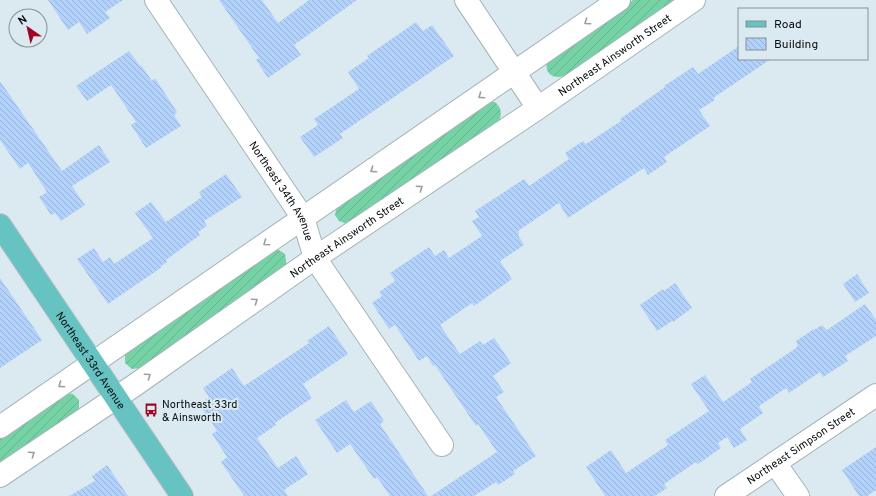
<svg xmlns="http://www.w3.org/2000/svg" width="876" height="496" font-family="Overpass,sans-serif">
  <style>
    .garden { fill: url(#garden-furrows) }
    .building { fill: url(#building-back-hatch) }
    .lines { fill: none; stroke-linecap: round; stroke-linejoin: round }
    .minor-casing { stroke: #a5b4ba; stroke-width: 24 }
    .major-casing { stroke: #c4c5c5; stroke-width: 24 }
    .minor { stroke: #fff; stroke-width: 22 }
    .major { stroke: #66c3c2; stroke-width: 22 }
    .oneway { stroke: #9c9e9f }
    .labels { text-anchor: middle; stroke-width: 4; stroke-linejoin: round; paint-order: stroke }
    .street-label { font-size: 11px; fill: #080d0f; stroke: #dbeaf0 }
    .poi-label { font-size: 11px; fill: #080d0f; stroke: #dbeaf0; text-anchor: start }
  </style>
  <defs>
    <pattern id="garden-furrows" width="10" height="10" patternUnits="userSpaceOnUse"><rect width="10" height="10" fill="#75d2a4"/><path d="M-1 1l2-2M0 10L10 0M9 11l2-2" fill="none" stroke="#64b38c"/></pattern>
    <pattern id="building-back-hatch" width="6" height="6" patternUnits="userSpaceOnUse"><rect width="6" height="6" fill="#b3d2fb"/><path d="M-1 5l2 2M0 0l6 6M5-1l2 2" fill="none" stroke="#98b3d6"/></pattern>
  </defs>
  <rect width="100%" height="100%" fill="#dbeaf0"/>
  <g class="garden">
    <path d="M 633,0 L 676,0 L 564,76 C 551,80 543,71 548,59 Z"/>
    <path d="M 488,102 L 495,102 C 503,109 502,116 497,125 L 347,224 L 339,221 L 335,215 L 337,206 Z"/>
    <path d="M 274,247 L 285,254 L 287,268 L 140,368 L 132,369 L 125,363 L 125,355 L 129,348 Z"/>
    <path d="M 66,393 L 73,394 L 79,400 L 79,408 L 75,415 L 0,465 L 0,436 Z"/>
  </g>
  <g class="building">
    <path d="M 48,0 L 123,0 L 105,12 L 110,18 L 87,34 L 79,22 L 68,30 Z"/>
    <path d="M 219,0 L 262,0 L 278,23 L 309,0 L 357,0 L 294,45 L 301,55 L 268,78 L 256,60 L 259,58 L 252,48 Z"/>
    <path d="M 416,22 L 423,31 L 432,25 L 454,56 L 340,134 L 343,138 L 314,157 L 300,137 L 318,125 L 314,119 L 359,89 L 348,72 L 369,58 L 367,56 Z"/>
    <path d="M 739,46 L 739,59 L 771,59 L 713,98 L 715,100 L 699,110 L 710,126 L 664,157 L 667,162 L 648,175 L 644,168 L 568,218 L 559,203 L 518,231 L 519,234 L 518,235 L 524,245 L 500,261 L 512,279 L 474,306 L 472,303 L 440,325 L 460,354 L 480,341 L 483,345 L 494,338 L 511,363 L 493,376 L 504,392 L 496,397 L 536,456 L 513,471 L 515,474 L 498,485 L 496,482 L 474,496 L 431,496 L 497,452 L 478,424 L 476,426 L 435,365 L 433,366 L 427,356 L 419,361 L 395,325 L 389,329 L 372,303 L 382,296 L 379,292 L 395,281 L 390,273 L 429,247 L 435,256 L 444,250 L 449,258 L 482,236 L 472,221 L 479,217 L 475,211 L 524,179 L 529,186 L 569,159 L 565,153 L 583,141 L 586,144 L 621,121 L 620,119 L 665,87 L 664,86 L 693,67 L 698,74 Z"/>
    <path d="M 129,51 L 140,66 L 141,65 L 152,81 L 155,78 L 177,112 L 174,115 L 181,126 L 146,148 L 131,125 L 136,122 L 111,85 L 87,101 L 76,86 Z"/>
    <path d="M 0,81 L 62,171 L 99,145 L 110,162 L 72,186 L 85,205 L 61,221 L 55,213 L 51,215 L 39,197 L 47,192 L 28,163 L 20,169 L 0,140 Z"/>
    <path d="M 226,174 L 242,197 L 204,221 L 207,226 L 198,232 L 200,235 L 166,260 L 167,262 L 161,266 L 162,267 L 108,304 L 77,259 L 94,248 L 103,262 L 110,257 L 114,264 L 153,238 L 135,213 L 151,202 L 166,222 L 202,197 L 199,192 Z"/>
    <path d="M 857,274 L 869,293 L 855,302 L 843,284 Z"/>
    <path d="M 0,278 L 42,340 L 0,368 Z"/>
    <path d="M 675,283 L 692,308 L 673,322 L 672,321 L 657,331 L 640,305 L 663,289 L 664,291 Z"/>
    <path d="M 865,304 L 876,320 L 876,336 L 845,356 L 848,361 L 823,377 L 820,372 L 789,393 L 786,388 L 759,406 L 763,413 L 740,429 L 747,440 L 734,448 L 727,437 L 718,443 L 721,448 L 698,464 L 696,462 L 664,484 L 667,488 L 655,496 L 605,496 L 586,467 L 611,450 L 626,473 L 668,445 L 665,440 L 709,411 L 691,384 L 705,375 L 723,402 L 752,382 L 750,379 L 793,350 L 798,346 L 796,341 L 814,329 L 814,330 L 822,325 L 827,330 Z"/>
    <path d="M 329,326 L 348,354 L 303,384 L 312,398 L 275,423 L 276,425 L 257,438 L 278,468 L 296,456 L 308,474 L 284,490 L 288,496 L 244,496 L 221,462 L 227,457 L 212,434 L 217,431 L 199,404 L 209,397 L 203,388 L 232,368 L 244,386 L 309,343 L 307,341 Z"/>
    <path d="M 346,400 L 354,412 L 371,401 L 384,421 L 380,424 L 428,496 L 390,496 L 377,477 L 374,479 L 350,444 L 337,453 L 315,420 Z"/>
    <path d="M 876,447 L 876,490 L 867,496 L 859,496 L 842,470 Z"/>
    <path d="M 107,465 L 128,496 L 69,496 L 95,481 L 92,476 Z"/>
  </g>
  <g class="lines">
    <g class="minor-casing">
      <g id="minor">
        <path id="s1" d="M 156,0 L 303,218 L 315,258 L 442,445"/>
        <path d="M 466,0 L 538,108"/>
        <path d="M 0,427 L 619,0"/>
        <path d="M 775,463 L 798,496"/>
        <path id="s2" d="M 0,476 L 135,385 L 315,258 L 538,108 L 694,0"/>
        <path id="s3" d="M 726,496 L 876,395"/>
      </g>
    </g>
    <g class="major-casing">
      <g id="major">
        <path id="s4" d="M 0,225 L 182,496"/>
      </g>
    </g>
    <use href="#minor" class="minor"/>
    <use href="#major" class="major"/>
  </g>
  <defs><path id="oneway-chevron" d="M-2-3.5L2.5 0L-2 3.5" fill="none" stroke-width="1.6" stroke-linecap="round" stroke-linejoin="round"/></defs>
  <g class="oneway">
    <use href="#oneway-chevron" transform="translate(587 22) rotate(145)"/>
    <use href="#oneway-chevron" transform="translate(481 96) rotate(146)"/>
    <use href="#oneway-chevron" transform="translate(373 170) rotate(146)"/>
    <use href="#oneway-chevron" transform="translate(420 188) rotate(-34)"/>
    <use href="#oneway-chevron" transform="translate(266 243) rotate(145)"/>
    <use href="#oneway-chevron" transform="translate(255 301) rotate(-35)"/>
    <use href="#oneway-chevron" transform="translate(148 376) rotate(-35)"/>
    <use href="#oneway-chevron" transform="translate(61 385) rotate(146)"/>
    <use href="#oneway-chevron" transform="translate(32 454) rotate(-34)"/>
  </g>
  <defs>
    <g id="bus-bare" transform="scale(1.08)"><path d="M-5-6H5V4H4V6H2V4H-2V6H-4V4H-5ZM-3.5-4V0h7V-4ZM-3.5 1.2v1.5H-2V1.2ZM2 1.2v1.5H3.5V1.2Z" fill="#a30425" stroke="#dbeaf0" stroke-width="2.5" paint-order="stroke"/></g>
  </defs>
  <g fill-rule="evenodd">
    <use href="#bus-bare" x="151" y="410"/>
  </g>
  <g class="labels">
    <g class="street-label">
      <text dy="4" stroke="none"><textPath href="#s2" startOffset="745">Northeast Ainsworth Street</textPath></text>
      <text dy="4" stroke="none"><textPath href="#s1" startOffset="229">Northeast 34th Avenue</textPath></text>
      <text dy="4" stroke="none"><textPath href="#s2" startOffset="421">Northeast Ainsworth Street</textPath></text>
      <text dy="4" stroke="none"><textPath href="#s4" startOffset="163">Northeast 33rd Avenue</textPath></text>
      <text dy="4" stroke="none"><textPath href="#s3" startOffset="90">Northeast Simpson Street</textPath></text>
    </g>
    <g class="poi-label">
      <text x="162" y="408">Northeast 33rd<tspan x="162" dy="13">&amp; Ainsworth</tspan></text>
    </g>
  </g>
  <rect x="738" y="8" width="130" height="52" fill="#dbeaf0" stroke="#879296"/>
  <rect x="746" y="21" width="20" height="6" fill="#66c3c2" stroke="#879296"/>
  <text x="774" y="28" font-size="12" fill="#080d0f">Road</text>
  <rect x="746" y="38" width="20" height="12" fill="url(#building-back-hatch)" stroke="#879296"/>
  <text x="774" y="48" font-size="12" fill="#080d0f">Building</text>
  <g transform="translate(28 28) rotate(326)"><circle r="19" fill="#dbeaf0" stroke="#879296"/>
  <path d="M0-3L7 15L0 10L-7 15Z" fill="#a30425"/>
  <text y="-6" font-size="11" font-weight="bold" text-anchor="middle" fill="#080d0f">N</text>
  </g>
</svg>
